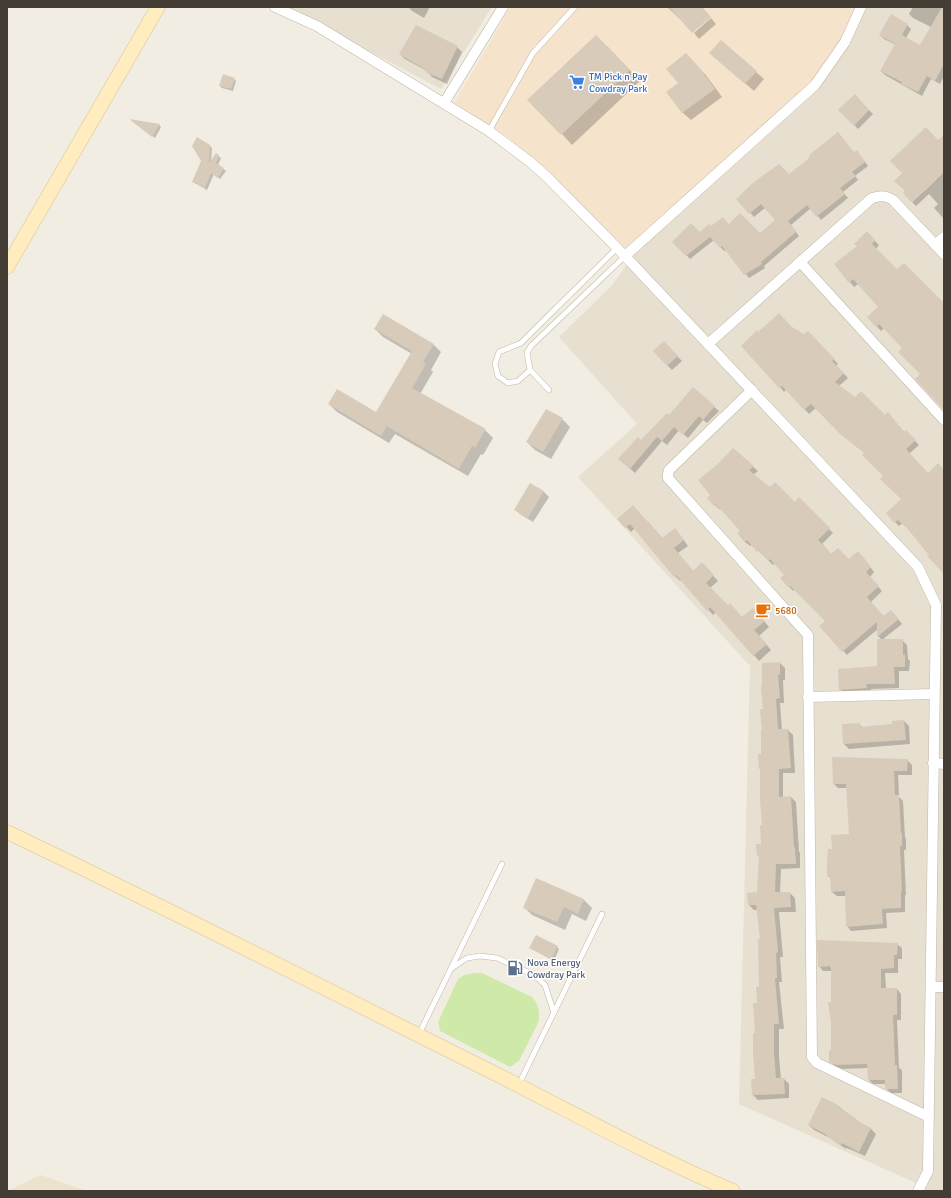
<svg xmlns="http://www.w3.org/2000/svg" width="951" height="1198" font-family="Signika,sans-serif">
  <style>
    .residential { fill: #e7dfd0 }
    .commercial { fill: #f6e3cb }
    .education { fill: #ede2cb }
    .green { fill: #cfeaa8 }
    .shadow { fill: #0003 }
    .building { fill: #d8cbba }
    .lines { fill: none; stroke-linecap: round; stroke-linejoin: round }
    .lane-casing { stroke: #c1b7a8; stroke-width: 6 }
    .street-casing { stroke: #c1b7a8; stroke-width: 11 }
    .secondary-casing { stroke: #d9c291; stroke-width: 15 }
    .lane { stroke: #fff; stroke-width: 5 }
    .street { stroke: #fff; stroke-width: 10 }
    .secondary { stroke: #ffedc0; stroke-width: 14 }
    .labels { text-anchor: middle; stroke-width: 3; stroke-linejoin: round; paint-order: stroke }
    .shop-label { font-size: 10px; fill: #366cbe; stroke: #fff; text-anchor: start }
    .food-label { font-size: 10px; fill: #c56008; stroke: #fff; text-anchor: start }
    .service-label { font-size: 10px; fill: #4e5e75; stroke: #fff; text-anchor: start }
  </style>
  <rect width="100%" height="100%" fill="#f2ede2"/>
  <g class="residential">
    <path d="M 286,7 L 492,7 L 441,89 Z"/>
    <path d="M 866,7 L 944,7 L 944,1191 L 923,1191 L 925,1187 L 739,1104 L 750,666 L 578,477 L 637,424 L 559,337 L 613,284 L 632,257 L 819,89 L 849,44 Z"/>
  </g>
  <path class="commercial" d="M 511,7 L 858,7 L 841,41 L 811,83 L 624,250 L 553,176 L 532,156 L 504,134 L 454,103 Z"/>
  <path class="education" d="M 41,1175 L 87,1191 L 7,1191 Z"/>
  <path class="green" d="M 475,973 L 482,973 L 532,997 L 536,1002 L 539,1011 L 539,1021 L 519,1061 L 510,1067 L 440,1031 L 438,1022 L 458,979 L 464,975 Z"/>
  <g class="shadow">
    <path d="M 408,7 L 430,7 L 424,18 L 412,11 Z"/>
    <path d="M 667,7 L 701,7 L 680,19 Z"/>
    <path d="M 913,7 L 944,7 L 944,76 L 940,84 L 931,79 L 922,96 L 885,75 L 881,71 L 896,45 L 884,39 L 880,35 L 907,25 L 911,29 L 906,38 L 921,47 L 931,27 L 913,18 L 909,14 Z"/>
    <path d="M 711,18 L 716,24 L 699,39 L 694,33 Z"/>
    <path d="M 607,46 L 640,81 L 572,145 L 562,134 Z"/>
    <path d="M 457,47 L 462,52 L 447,84 L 432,77 L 427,71 L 405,59 L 400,54 Z"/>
    <path d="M 718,60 L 756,72 L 764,79 L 754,91 Z"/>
    <path d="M 693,62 L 705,74 L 722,97 L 691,120 L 683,113 L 668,92 L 680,83 Z"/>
    <path d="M 234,79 L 236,81 L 233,91 L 222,88 L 220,86 Z"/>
    <path d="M 855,96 L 873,114 L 858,129 L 840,110 Z"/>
    <path d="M 159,125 L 161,127 L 155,138 L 142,128 Z"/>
    <path d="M 944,136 L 944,219 L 934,208 L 938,204 L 929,194 L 916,206 L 912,202 L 928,187 L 938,141 Z"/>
    <path d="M 209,145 L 212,148 L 211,162 L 218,156 L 221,158 L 218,165 L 226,171 L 220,179 L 214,174 L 207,190 L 193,182 Z"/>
    <path d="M 854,153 L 860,155 L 868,166 L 855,176 L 858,180 L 843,192 L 848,198 L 821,220 L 811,208 L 791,225 L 799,236 L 764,266 L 765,268 L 749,278 L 726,250 L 724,251 L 714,240 L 690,259 L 674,242 L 700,234 L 711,227 L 730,226 L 760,234 L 776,220 L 765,208 L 754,217 L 738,199 L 789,175 Z"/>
    <path d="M 867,233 L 879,245 L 876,249 L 897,271 L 944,305 L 944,408 L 903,348 L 884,328 L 881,331 L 868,317 L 879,307 L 858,284 L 854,287 L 850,282 L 858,247 Z"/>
    <path d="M 375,329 L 434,345 L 441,352 L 431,370 L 433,372 L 420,394 L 485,430 L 493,438 L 483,455 L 481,454 L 468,476 L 395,434 L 389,443 L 337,412 L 329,404 L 376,414 L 412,354 L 383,337 Z"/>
    <path d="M 792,329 L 805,336 L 808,332 L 838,364 L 836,366 L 848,378 L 839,386 L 855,398 L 884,416 L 892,418 L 905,433 L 906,432 L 919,445 L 909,454 L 928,474 L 944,471 L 944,573 L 909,530 L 903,523 L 899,526 L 895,522 L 903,499 L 865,453 L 816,408 L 809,414 L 786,390 L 784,392 L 780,387 L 742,346 L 758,333 Z"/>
    <path d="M 669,348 L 682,361 L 672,370 L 667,365 Z"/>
    <path d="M 693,389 L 719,411 L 707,423 L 703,420 L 688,438 L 679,430 L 667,445 L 662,441 L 635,473 L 624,463 L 641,441 L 669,416 Z"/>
    <path d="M 562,419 L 570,427 L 551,459 L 535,450 L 527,442 Z"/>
    <path d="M 733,449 L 758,471 L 753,475 L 770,488 L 795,503 L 799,499 L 833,533 L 822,544 L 832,555 L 849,560 L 862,556 L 874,572 L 870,577 L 882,591 L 871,602 L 884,617 L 895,615 L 902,624 L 882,640 L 902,640 L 907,645 L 908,659 L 910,661 L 909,671 L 899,671 L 899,688 L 871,689 L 871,693 L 845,694 L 840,689 L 878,667 L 882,640 L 878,636 L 878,629 L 847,655 L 820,626 L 826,621 L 795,589 L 793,591 L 781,578 L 785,575 L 775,563 L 773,565 L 752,544 L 750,546 L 745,542 L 738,534 L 741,531 L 720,508 L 719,509 L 708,498 L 712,495 L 720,464 Z"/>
    <path d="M 530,484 L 544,492 L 549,497 L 533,522 L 520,514 L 515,509 Z"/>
    <path d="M 619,519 L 648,522 L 663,539 L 680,535 L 688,546 L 678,553 L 694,572 L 707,569 L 718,581 L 710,588 L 728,607 L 742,618 L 758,614 L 769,627 L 759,636 L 771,650 L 759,661 L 716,612 L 713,615 L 682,580 L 680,581 L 675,576 L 635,528 L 631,532 Z"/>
    <path d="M 780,663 L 785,668 L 785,680 L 783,680 L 784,703 L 780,703 L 782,730 L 788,730 L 793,735 L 795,773 L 783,773 L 783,797 L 791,797 L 796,802 L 799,852 L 800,853 L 800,868 L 781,869 L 780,893 L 790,893 L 795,898 L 796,912 L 779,912 L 783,957 L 780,957 L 782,982 L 779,982 L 784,1029 L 779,1029 L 779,1057 L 781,1079 L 784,1079 L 789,1084 L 789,1098 L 758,1100 L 753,1095 L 756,1080 L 756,1034 L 760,988 L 761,940 L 758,910 L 754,910 L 749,905 L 758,893 L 760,857 L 758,855 L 762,845 L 763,826 L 760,755 L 762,755 L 764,710 Z"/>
    <path d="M 904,721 L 909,726 L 910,744 L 849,749 L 844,744 L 859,724 L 863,728 L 893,725 Z"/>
    <path d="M 907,760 L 912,765 L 912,775 L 898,775 L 899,797 L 903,801 L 905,837 L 906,839 L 906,850 L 904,850 L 906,895 L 905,895 L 905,912 L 886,913 L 887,928 L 851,931 L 847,926 L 846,896 L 837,896 L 832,892 L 831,878 L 828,876 L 833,850 L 850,835 L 848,788 L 838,788 L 834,784 Z"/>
    <path d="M 537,880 L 584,900 L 592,908 L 586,921 L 572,914 L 565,930 L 532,915 L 524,907 Z"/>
    <path d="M 897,944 L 902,948 L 902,959 L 898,959 L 898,973 L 885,973 L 886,989 L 897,989 L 901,994 L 901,1020 L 897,1020 L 899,1068 L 902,1070 L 902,1093 L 891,1093 L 886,1088 L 886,1084 L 873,1084 L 869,1080 L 868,1068 L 841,1069 L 835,1066 L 830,1061 L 832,1051 L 832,971 L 823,971 L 819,966 Z"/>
    <path d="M 557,947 L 559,949 L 554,961 L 530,948 Z"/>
    <path d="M 838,1106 L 860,1123 L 871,1129 L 876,1134 L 865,1156 L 847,1148 L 846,1149 L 830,1138 L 814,1130 L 809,1125 Z"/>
  </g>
  <g class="building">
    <path d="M 669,7 L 702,7 L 711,17 L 692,33 Z"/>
    <path d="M 942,7 L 944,7 L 944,64 L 935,81 L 927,76 L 918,92 L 901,84 L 902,82 L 880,71 L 895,44 L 879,35 L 891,14 L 908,24 L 902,35 L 920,45 Z"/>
    <path d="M 416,25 L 458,46 L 442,79 L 425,72 L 426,70 L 399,54 Z"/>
    <path d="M 596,35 L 630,70 L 561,135 L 527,100 Z"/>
    <path d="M 721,40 L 757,71 L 745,84 L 709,53 Z"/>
    <path d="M 686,53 L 698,66 L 715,89 L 682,113 L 666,92 L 678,83 L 666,69 Z"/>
    <path d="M 223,74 L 235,78 L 231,89 L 219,86 Z"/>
    <path d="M 855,94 L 869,110 L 854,126 L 838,110 Z"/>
    <path d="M 129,119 L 160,124 L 152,137 Z"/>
    <path d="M 926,127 L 938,140 L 944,135 L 944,172 L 925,191 L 924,190 L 911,202 L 903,193 L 905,191 L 894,181 L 902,173 L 890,161 Z"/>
    <path d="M 838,132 L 854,152 L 857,150 L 865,162 L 852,172 L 856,176 L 840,188 L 845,194 L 816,217 L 807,205 L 788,221 L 796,232 L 761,262 L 762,264 L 744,275 L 722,246 L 720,248 L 710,237 L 686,256 L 672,242 L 691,223 L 700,232 L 709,224 L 711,226 L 723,217 L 729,224 L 740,213 L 760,233 L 775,220 L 761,204 L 749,214 L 736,199 L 754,182 L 779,164 L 789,174 L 807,160 L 810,156 L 809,155 Z"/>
    <path d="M 197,137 L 210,145 L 209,163 L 216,153 L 219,155 L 216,163 L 224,168 L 218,178 L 211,173 L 205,188 L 192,182 L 201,161 L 192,146 Z"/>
    <path d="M 867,231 L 875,240 L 872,244 L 897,269 L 904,263 L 944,303 L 944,410 L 915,379 L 920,374 L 898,352 L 902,348 L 879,324 L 876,327 L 867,317 L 878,307 L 853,279 L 849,283 L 834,264 L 857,246 L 854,244 Z"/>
    <path d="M 779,313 L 792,327 L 804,334 L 808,331 L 835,359 L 832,361 L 844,373 L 835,382 L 855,397 L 861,391 L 885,415 L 888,412 L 904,432 L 906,430 L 916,440 L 906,449 L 928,473 L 938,463 L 944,469 L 944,574 L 927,556 L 929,555 L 908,529 L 898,520 L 894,523 L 886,513 L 901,499 L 880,479 L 883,476 L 862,455 L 864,453 L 840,434 L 811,404 L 804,410 L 782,386 L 779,388 L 741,346 L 757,330 L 758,332 Z"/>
    <path d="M 383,314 L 434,344 L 423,362 L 426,364 L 412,388 L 486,429 L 475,448 L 472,446 L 459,469 L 387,426 L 381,436 L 328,404 L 337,389 L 376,412 L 412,351 L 374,329 Z"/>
    <path d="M 664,341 L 678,356 L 667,366 L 653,351 Z"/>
    <path d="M 693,387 L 715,406 L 703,420 L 699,416 L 683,435 L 674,427 L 662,441 L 657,437 L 630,469 L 618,459 L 638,437 L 641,440 L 667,413 L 669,415 Z"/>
    <path d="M 546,409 L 563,418 L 543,452 L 526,442 Z"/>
    <path d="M 733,448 L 754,466 L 749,470 L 770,487 L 775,482 L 795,502 L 799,497 L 830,528 L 818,540 L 831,554 L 838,548 L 849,559 L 858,551 L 871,567 L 866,572 L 879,586 L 867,597 L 883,616 L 891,610 L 899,619 L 877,637 L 877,622 L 842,652 L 819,626 L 825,621 L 790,586 L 788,587 L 780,578 L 784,575 L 770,559 L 768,561 L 759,550 L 757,552 L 747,540 L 745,542 L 737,533 L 740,531 L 725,514 L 715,504 L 714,506 L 707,498 L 710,495 L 698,480 L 719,463 Z"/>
    <path d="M 530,483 L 544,491 L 528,518 L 514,510 Z"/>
    <path d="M 633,505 L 647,521 L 648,521 L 662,538 L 675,528 L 684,540 L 674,548 L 693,571 L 702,562 L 714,575 L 706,583 L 728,605 L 730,603 L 742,617 L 753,608 L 764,622 L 754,630 L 767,644 L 753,656 L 710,607 L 707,611 L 676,575 L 674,577 L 630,524 L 625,528 L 617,519 Z"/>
    <path d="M 877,639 L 903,639 L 903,655 L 905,655 L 905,667 L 894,667 L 895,684 L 866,684 L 867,688 L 839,690 L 838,669 L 877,666 Z"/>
    <path d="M 780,662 L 780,675 L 778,675 L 780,698 L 776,699 L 778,729 L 788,729 L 791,768 L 779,769 L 779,797 L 791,796 L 794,847 L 795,847 L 796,864 L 776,864 L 775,892 L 790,892 L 791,907 L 774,908 L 778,952 L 776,953 L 777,978 L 775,978 L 779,1024 L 774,1024 L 774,1052 L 776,1078 L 784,1078 L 785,1094 L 752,1095 L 751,1079 L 755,1079 L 753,1052 L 753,1033 L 755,1033 L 753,1003 L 757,1003 L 756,987 L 759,987 L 758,939 L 760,939 L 756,905 L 748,905 L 747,893 L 757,892 L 759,855 L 757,856 L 756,844 L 761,844 L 760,825 L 762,825 L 760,799 L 760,769 L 759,769 L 758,754 L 761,754 L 761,730 L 762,730 L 760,709 L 763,709 L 761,687 L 762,686 L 762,663 Z"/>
    <path d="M 904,720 L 906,740 L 843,744 L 842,724 L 860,723 L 860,727 L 892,724 L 892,721 Z"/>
    <path d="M 832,757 L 908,759 L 907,771 L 894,771 L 895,795 L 899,795 L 901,833 L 902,833 L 902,846 L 900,846 L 902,891 L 901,891 L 901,908 L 882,909 L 883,924 L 846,927 L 845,891 L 831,892 L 830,876 L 827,876 L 827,865 L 828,849 L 832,849 L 831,835 L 849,834 L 846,784 L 833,784 Z"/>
    <path d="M 536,878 L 584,899 L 578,914 L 564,907 L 557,922 L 523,908 Z"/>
    <path d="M 536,935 L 558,946 L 551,959 L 529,948 Z"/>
    <path d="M 817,940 L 898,943 L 897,955 L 894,955 L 894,968 L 881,969 L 881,988 L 897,988 L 897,1015 L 893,1015 L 895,1065 L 897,1065 L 898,1089 L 885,1089 L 885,1080 L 868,1080 L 867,1064 L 836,1065 L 829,1062 L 829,1050 L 831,1050 L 831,1022 L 828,1002 L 831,1002 L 831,969 L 830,966 L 818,967 Z"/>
    <path d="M 822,1097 L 838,1105 L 838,1107 L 857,1119 L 856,1120 L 871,1128 L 859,1152 L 842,1143 L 841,1145 L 827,1136 L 827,1135 L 808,1125 Z"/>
  </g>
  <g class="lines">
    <g class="lane-casing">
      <g id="lane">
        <path d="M 489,131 L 533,53 L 575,7"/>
        <path d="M 617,248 L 521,343 L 499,352 L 495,364 L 498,376 L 508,383 L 518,381 L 530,370 L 527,353 L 531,346 L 625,256"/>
        <path d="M 530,370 L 549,390"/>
        <path d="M 452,968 L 467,958 L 480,956 L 497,958 L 534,975 L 545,985 L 554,1013"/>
        <path d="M 419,1034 L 502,864"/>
        <path d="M 519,1084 L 602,914"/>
      </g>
    </g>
    <g class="street-casing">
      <g id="street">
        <path d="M 275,7 L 317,26 L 489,131 L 529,161 L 547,177 L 625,256 L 918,567 L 936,605 L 928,1171 L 918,1191"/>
        <path d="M 444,103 L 503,7"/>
        <path d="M 935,245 L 944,237"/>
        <path d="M 625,256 L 815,85 L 845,42 L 861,7"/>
        <path d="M 800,262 L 944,420"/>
        <path d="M 708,344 L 872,198 C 880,196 886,195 893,200 L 944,254"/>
        <path d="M 752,390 L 669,470 L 668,474 L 668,478 L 808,635 L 812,1057 L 817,1063 L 929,1117"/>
        <path d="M 808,697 L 934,694"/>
        <path d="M 933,763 L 944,764"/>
        <path d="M 931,987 L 944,987"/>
      </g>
    </g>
    <g class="secondary-casing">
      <g id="secondary">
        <path d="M 7,267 L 158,7"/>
        <path d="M 7,832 C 173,911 336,994 500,1076 C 577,1115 653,1157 733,1191"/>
      </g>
    </g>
    <use href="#lane" class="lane"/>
    <use href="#street" class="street"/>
    <use href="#secondary" class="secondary"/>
  </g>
  <defs>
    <g id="supermarket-bare" transform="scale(1.2)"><path d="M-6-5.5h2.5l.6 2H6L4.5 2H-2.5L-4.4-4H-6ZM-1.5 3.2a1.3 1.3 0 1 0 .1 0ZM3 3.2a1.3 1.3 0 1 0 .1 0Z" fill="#3f7fe0" stroke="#fff" stroke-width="2.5" paint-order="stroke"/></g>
    <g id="cafe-bare" transform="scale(1.2)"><path d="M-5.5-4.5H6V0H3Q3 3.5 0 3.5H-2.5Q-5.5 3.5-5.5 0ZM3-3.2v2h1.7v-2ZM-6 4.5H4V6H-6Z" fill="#e8710a" stroke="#fff" stroke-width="2.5" paint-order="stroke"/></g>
    <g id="fuel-bare" transform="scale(1.2)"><path d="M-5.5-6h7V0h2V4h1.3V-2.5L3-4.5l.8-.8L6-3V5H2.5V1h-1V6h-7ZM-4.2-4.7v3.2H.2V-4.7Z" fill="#5c6f8a" stroke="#fff" stroke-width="2.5" paint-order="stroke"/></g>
  </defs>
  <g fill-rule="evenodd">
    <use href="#supermarket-bare" x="577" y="82"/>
    <use href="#cafe-bare" x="763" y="610"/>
    <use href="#fuel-bare" x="515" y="968"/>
  </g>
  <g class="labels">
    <g class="shop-label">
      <text x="589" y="80">TM Pick n Pay<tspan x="589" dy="12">Cowdray Park</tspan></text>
    </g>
    <g class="food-label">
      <text x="775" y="614">5680</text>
    </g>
    <g class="service-label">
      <text x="527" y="966">Nova Energy<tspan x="527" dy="12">Cowdray Park</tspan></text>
    </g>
  </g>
  <rect width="951" height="1198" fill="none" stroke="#443d33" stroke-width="16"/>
</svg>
